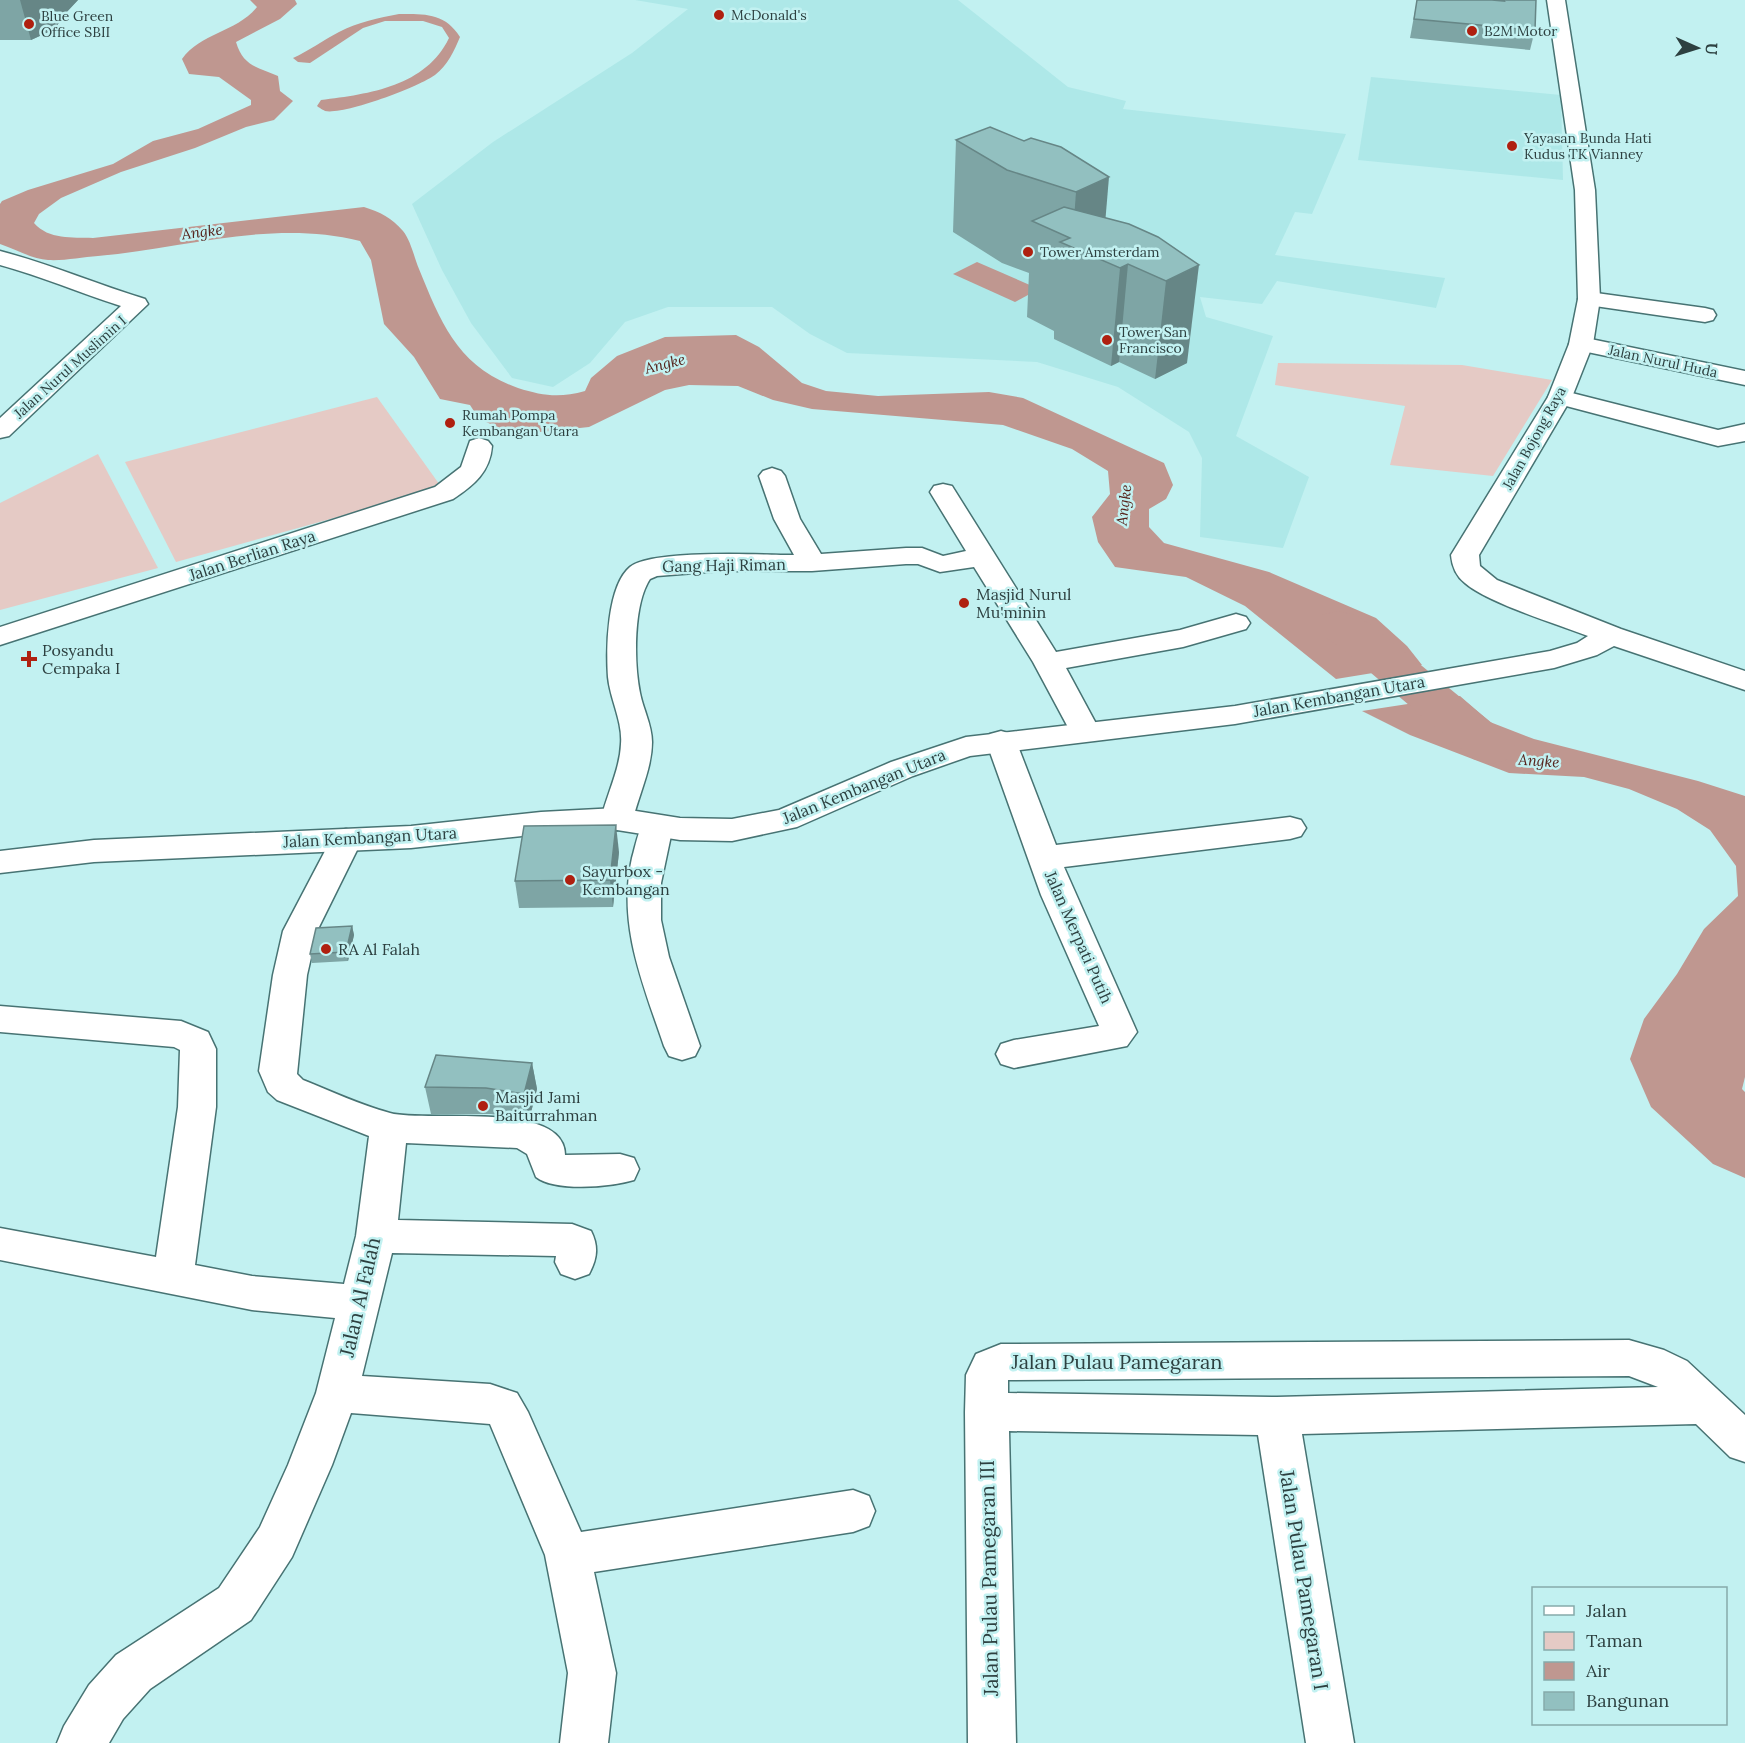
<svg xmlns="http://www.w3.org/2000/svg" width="1745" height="1743" font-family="Lora,serif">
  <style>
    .built { fill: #aee8e8 }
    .green { fill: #e5cac5 }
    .water { fill: #bf9790 }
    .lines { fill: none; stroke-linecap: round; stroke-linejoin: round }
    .river { fill: #bf9790; fill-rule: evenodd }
    .minor-casing { stroke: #477373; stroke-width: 3 }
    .tertiary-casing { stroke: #477373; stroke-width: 3 }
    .minor { fill: #fff; fill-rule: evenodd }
    .tertiary { fill: #fff; fill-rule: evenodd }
    .wall { fill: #7ea5a5 }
    .shaded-wall { fill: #668686 }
    .building { fill: #92c0c0; stroke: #668686; stroke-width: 1.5 }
    .poi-dot { fill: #af2010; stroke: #c2f1f1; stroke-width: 2 }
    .labels { text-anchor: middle; stroke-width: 5; stroke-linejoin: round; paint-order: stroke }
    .far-poi-label { font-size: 14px; fill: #2d4040; stroke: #c2f1f1; text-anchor: start }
    .far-street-label { font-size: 14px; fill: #2d4040; stroke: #c2f1f1 }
    .far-water-label { font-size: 15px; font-style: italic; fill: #56221b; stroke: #c2f1f1 }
    .street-label { font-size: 16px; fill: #2d4040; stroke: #c2f1f1 }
    .poi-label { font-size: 16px; fill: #2d4040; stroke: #c2f1f1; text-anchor: start }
    .near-street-label { font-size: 20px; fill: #2d4040; stroke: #c2f1f1 }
  </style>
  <rect width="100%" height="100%" fill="#c2f1f1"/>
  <g class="built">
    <path d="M 635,0 L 958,0 L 1068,87 L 1126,101 L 1123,109 L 1346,134 L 1312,214 L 1295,212 L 1275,255 L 1445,278 L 1436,308 L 1277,281 L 1262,304 L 1200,297 L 1206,317 L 1273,336 L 1236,436 L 1309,477 L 1283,548 L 1200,537 L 1202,458 L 1189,432 L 1118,387 L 1037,362 L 847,353 L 810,334 L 772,307 L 668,307 L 625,322 L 590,363 L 553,387 L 512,378 L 471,323 L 442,270 L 412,204 L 493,142 L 632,53 L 688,9 Z"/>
    <path d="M 1371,77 L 1561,95 L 1563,180 L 1358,160 Z"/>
  </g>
  <g class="green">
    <path d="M 1278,363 L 1462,365 L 1552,380 L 1493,476 L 1390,465 L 1405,406 L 1275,385 Z"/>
    <path d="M 377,397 L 442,488 L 176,562 L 125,462 Z"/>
    <path d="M 98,454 L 158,568 L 0,610 L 0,503 Z"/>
  </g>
  <g class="water">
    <path d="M 250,0 L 295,0 L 297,4 L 280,19 L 236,42 C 243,66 257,67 278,76 L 280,91 L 293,101 L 274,120 L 246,127 L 195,148 L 121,172 L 61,198 L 39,214 L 34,223 C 49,240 72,237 93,238 L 364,207 C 380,212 392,218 403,231 C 411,241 414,257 419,269 C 441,323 458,367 518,388 C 543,396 560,398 585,391 L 591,378 L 617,356 L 665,337 L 736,335 L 759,347 L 802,383 L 826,391 L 878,396 L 989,392 L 1023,398 L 1164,463 L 1173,485 L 1166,499 L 1149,509 L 1149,527 L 1164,543 L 1269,572 L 1376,618 L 1407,646 L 1422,665 L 1336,679 L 1245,606 L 1186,577 L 1115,567 L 1098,542 L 1092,517 L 1110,494 L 1108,471 L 1072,449 L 1003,425 L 812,409 L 773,400 L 738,386 L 689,385 L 665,390 L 589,427 L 542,432 L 500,428 L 479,419 L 470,405 L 440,399 L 414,357 L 384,324 L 371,260 L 360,241 C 273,219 186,248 98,256 C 82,257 64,261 48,260 C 32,259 15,249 0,244 L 0,204 L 2,201 L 28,190 L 113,164 L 153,141 L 198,129 L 251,105 L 251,100 L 219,77 L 189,74 L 182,59 C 200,33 237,32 257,7 Z"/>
    <path d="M 399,14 C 425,14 445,13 460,37 C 454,51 448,65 435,75 C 418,87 345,115 325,111 C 325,111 318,107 317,106 L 321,100 C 370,94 426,86 449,38 L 442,27 L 423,21 L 385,21 L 363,28 L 310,63 L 298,62 L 293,58 C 309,51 323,40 339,32 C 358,22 379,18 399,14 Z"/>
    <path d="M 977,262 L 1039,289 L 1015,302 L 953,274 Z"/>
    <path d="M 1460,696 L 1490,722 L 1534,739 L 1698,781 L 1745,796 L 1745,1077 L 1742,1089 L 1745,1092 L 1745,1178 L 1713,1164 L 1651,1107 L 1630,1059 L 1644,1019 L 1677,974 L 1704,929 L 1738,896 L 1736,866 L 1710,830 L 1677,809 L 1629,789 L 1584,777 L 1509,773 L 1410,735 L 1362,711 Z"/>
  </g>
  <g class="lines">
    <path class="river" d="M 1338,611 L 1355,615 L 1373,626 L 1509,737 L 1516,748 L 1509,759 L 1491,764 L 1473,759 L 1339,646 L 1321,635 L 1315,625 L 1321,615 Z"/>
    <g class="minor-casing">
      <g id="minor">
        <path d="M 0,251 C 50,264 96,284 145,299 L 148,304 L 9,436 L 0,438 L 0,418 L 121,306 C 80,293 41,276 0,265 Z"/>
        <path d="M 1589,292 L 1705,308 L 1713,310 L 1716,315 L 1713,320 L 1705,322 L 1581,304 L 1578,299 L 1581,294 Z"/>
        <path d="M 1581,337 L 1745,371 L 1745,385 L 1573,349 L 1569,344 L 1573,339 Z"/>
        <path d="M 1560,390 L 1718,430 L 1745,424 L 1745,441 L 1718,446 L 1551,402 L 1548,397 L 1551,392 Z"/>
        <path d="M 479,438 L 488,441 L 492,446 C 490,472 474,485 453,499 L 0,645 L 0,627 L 435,487 L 461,467 L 470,441 Z"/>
        <path d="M 772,468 L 781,471 L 785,476 L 800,519 L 821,554 L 906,548 L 922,548 L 943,556 L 966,551 L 930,492 L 934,486 L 943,484 L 952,486 L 1056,652 L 1180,630 L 1236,614 L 1246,617 L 1250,623 L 1246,629 L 1183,647 L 1066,668 L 1100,731 L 1096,738 L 1085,741 L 1074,738 L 1070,731 L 1033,662 L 974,567 L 940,572 L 918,564 L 906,564 L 812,571 L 720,571 L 657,576 L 650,579 C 633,605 634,663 640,693 C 643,709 652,725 652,742 C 652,768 639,794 633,819 L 628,827 L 617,830 L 606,827 L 601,819 C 607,794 620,769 621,744 C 623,722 610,699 608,677 C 606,649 607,586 630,567 C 652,549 763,555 794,555 L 774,519 L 759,476 L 763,471 Z"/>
        <path d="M 1001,731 L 1012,734 L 1016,741 L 1056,845 L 1290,817 L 1301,820 L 1306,828 L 1301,836 L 1290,839 L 1064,867 L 1137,1032 L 1127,1046 L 1014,1068 L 1001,1064 L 996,1054 L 1001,1044 L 1014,1040 L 1099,1026 L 1041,895 L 986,741 L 990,734 Z"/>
        <path d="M 657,815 L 668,818 L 673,826 L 661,883 L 661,920 L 669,957 L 700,1046 L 695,1056 L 682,1060 L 669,1056 L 664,1046 C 643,984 617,924 632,858 C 636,844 638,830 646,818 Z"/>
        <path d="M 346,829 L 357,832 L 362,840 L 317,931 L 307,975 L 297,1074 L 303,1080 C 331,1091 360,1105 390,1113 C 426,1123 565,1099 565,1155 L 620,1154 L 634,1158 L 639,1169 L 634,1180 C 611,1187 555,1192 536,1177 L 527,1154 L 517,1148 L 406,1143 L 398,1220 L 572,1224 L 591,1231 C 599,1247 597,1259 589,1274 L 575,1279 L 561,1274 L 555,1262 L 556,1256 L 392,1253 L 362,1376 L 490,1384 L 517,1393 L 528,1412 L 581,1532 L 853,1490 L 869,1496 L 875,1511 L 869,1526 L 853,1532 L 594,1572 L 616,1673 L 608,1743 L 560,1743 L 568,1673 L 545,1555 L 490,1424 L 351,1413 L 332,1465 L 292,1557 L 251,1620 L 150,1689 L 123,1719 L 109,1743 L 57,1743 L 64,1726 L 89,1685 L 116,1655 L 219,1588 L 260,1527 L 288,1465 L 316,1393 L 335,1318 L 252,1310 L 0,1260 L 0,1228 L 156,1257 L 178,1107 L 180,1050 L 174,1047 L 0,1032 L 0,1006 L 181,1021 L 208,1032 L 216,1049 L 216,1107 L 195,1265 L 252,1276 L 344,1284 L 356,1236 L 369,1136 L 277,1100 L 268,1092 L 259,1071 L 273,975 L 283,931 L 335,832 Z"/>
        <path d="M 1629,1340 L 1664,1350 L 1687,1361 L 1745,1415 L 1745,1462 L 1730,1457 L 1696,1424 L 1302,1434 L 1354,1743 L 1306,1743 L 1258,1435 L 1009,1431 L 1016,1743 L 968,1743 L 965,1412 L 966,1375 L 976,1354 L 1001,1344 ZM 1629,1376 L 1658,1387 L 1277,1397 L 1008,1393 L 1008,1380 Z"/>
      </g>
    </g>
    <g class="tertiary-casing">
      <path id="tertiary" d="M 1547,0 L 1565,0 L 1595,190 L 1600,299 L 1593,344 L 1572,397 L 1479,555 L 1480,566 L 1497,580 L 1621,629 L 1745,671 L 1745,690 L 1614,646 L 1597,655 L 1554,668 L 1235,724 L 970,756 L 913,776 L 797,827 L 732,841 L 680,840 L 617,830 L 541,834 L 411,848 L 94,862 L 0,873 L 0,851 L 94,840 L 411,826 L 541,812 L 617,808 L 680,818 L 732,819 L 779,810 L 891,762 L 966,737 L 1235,706 L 1550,651 L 1577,643 L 1588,636 C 1557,624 1488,603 1465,583 C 1456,576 1452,566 1451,555 L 1548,397 L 1569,344 L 1578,299 L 1575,190 Z"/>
    </g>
    <use href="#minor" class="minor"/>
    <use href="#tertiary" class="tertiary"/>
  </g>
  <g class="wall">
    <path d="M 0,0 L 78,0 L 63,16 L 55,29 L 31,40 L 0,40 Z"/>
    <path d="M 1417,0 L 1536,0 L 1535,30 L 1530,50 L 1410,38 Z"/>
    <path d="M 956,140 L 1024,141 L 1105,218 L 1158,237 L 1187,363 L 1155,379 L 1119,362 L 1111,366 L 1054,339 L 1054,331 L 1027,317 L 1029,273 L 1002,263 L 953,232 Z"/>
    <path d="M 619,852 L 613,907 L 519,908 L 515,881 Z"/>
    <path d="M 352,926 L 354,935 L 348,961 L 312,963 L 310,954 Z"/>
    <path d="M 532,1063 L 537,1089 L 529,1120 L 491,1114 L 431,1114 L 425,1087 Z"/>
  </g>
  <g class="shaded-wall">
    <path d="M 20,0 L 78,0 L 63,16 L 55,29 L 31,40 Z"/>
    <path d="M 1109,177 L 1102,260 L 1072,247 L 1076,192 Z"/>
    <path d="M 1128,264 L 1119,362 L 1111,366 L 1120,268 Z"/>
    <path d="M 1199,265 L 1187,363 L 1155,379 L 1166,281 Z"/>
    <path d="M 616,825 L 619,852 L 613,907 L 610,880 Z"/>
    <path d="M 352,926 L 354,935 L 348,961 L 346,952 Z"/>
    <path d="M 532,1063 L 537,1089 L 529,1120 L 524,1094 Z"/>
  </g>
  <g class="building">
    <path d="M 1417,0 L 1492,0 L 1504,1 L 1503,0 L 1536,0 L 1535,30 L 1414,19 Z"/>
    <path d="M 990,127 L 1024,141 L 1031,138 L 1061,147 L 1109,177 L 1076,192 L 1007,170 L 956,140 Z"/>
    <path d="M 1064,207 L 1129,224 L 1158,237 L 1199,265 L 1166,281 L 1128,264 L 1120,268 L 1060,242 L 1070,238 L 1032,221 Z"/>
    <path d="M 616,825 L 610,880 L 515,881 L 524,826 Z"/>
    <path d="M 352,926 L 346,952 L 310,954 L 316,928 Z"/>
    <path d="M 436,1055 L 532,1063 L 524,1094 L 486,1088 L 425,1087 Z"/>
  </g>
  <g class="poi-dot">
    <circle cx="719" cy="15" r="6"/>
    <circle cx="29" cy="24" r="6"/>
    <circle cx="1472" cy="31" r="6"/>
    <circle cx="1512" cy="146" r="6"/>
    <circle cx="1028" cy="252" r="6"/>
    <circle cx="1107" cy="340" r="6"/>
    <circle cx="450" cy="423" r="6"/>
    <circle cx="964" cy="603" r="6"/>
    <path d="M26 650h6v6h6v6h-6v6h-6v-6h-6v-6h6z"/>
    <circle cx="570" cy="880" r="6"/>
    <circle cx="326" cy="949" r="6"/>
    <circle cx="483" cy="1106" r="6"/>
  </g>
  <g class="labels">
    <g class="far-poi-label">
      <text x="731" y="20">McDonald's</text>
      <text x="41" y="21">Blue Green<tspan x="41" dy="16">Office SBII</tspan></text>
      <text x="1484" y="36">B2M Motor</text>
      <text x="1524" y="143">Yayasan Bunda Hati<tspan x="1524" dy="16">Kudus TK Vianney</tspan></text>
      <text x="1040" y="257">Tower Amsterdam</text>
      <text x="1119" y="337">Tower San<tspan x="1119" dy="16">Francisco</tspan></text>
      <text x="462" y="420">Rumah Pompa<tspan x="462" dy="16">Kembangan Utara</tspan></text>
    </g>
    <g class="far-street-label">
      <text transform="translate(1663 361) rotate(12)" y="5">Jalan Nurul Huda</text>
      <text transform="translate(70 367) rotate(-42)" y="5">Jalan Nurul Muslimin I</text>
      <text transform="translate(1534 438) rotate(-61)" y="5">Jalan Bojong Raya</text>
    </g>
    <g class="far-water-label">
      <text transform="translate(202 232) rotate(-7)" y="5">Angke</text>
      <text transform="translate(665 364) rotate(-14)" y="5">Angke</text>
      <text transform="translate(1124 505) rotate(-83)" y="5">Angke</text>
      <text transform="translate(1539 761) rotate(4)" y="5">Angke</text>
    </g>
    <g class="street-label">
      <text transform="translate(252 555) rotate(-18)" y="6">Jalan Berlian Raya</text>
      <text transform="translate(724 565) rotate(-1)" y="6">Gang Haji Riman</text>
      <text transform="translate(1339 696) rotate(-10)" y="6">Jalan Kembangan Utara</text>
      <text transform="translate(864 786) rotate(-22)" y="6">Jalan Kembangan Utara</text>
      <text transform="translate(370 837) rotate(-3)" y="6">Jalan Kembangan Utara</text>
      <text transform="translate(1079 937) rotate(66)" y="6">Jalan Merpati Putih</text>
    </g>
    <g class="poi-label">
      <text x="976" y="600">Masjid Nurul<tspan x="976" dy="18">Mu'minin</tspan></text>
      <text x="42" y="656">Posyandu<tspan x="42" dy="18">Cempaka I</tspan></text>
      <text x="582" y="877">Sayurbox -<tspan x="582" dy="18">Kembangan</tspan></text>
      <text x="338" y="955">RA Al Falah</text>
      <text x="495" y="1103">Masjid Jami<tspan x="495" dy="18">Baiturrahman</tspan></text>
    </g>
    <g class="near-street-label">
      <text transform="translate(360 1297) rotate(-77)" y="7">Jalan Al Falah</text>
      <text x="1117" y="1369">Jalan Pulau Pamegaran</text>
      <text transform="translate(989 1578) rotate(-91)" y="7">Jalan Pulau Pamegaran III</text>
      <text transform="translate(1304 1580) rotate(81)" y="7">Jalan Pulau Pamegaran I</text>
    </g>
  </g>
  <rect x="1532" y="1587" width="195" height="138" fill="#c2f1f1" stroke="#86aaaa" stroke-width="1.5"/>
  <rect x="1544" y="1606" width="30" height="9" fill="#ffffff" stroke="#86aaaa" stroke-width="1.5"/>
  <text x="1586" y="1617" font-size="18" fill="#2d4040">Jalan</text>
  <rect x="1544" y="1632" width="30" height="18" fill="#e5cac5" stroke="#86aaaa" stroke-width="1.5"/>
  <text x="1586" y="1647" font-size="18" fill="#2d4040">Taman</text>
  <rect x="1544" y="1662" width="30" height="18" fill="#bf9790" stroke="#86aaaa" stroke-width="1.5"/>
  <text x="1586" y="1677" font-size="18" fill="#2d4040">Air</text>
  <rect x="1544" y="1692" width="30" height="18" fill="#92c0c0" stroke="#86aaaa" stroke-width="1.5"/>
  <text x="1586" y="1707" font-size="18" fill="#2d4040">Bangunan</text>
  <g transform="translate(1697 48) rotate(93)" stroke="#c2f1f1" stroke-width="4.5" paint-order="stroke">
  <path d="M0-4.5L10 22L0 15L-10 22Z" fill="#2d4040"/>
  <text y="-9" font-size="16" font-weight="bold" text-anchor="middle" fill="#2d4040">U</text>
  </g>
</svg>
